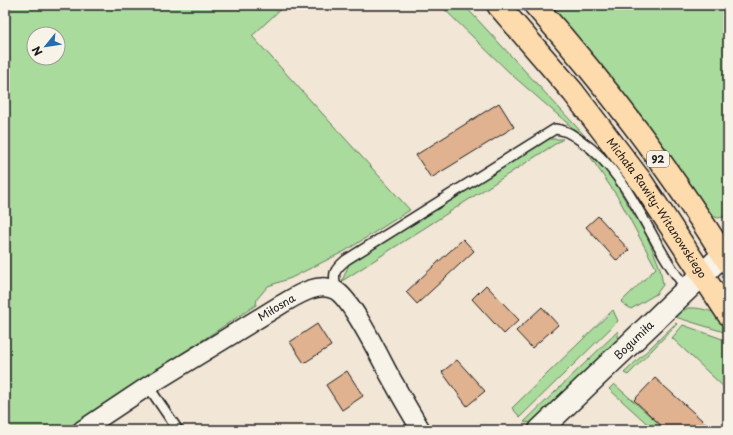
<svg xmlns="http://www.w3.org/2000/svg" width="733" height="435" font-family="'Playpen Sans',sans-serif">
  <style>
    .green { fill: #a9db9c; stroke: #627c5c; fill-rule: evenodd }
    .building { fill: #e0b290; stroke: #1c1c1c }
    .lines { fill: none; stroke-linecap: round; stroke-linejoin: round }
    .lane-casing { stroke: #1c1c1c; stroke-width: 12 }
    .street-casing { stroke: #1c1c1c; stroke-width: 21 }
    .secondary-casing { stroke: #1c1c1c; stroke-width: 25 }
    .primary-casing { stroke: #1c1c1c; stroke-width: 25 }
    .lane { stroke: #f7f3e8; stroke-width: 9 }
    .street { stroke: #f7f3e8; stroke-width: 18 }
    .secondary { stroke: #f7f3e8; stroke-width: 22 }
    .primary { stroke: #fedbac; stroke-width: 22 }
    .labels { text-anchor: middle; stroke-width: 3; stroke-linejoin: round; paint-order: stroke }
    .shield { fill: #f7f3e8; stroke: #5e5c59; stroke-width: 1 }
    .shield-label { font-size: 10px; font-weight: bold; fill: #1c1c1c }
    .street-label { font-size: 11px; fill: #1c1c1c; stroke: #f7f3e8 }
  </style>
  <rect width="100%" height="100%" fill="#f2e6d6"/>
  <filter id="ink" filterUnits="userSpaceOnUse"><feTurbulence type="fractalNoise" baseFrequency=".025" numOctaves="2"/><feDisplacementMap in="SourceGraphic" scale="8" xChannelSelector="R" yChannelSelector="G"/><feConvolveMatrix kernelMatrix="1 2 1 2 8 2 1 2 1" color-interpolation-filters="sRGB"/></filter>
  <g filter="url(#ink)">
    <g class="green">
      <path d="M 5,5 L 285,5 L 252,36 L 410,210 L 345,251 L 291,278 L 268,286 L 257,299 L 256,305 L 65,430 L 5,430 ZM 34,34 L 58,34 L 58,58 L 34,58 Z"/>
      <path d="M 440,5 L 464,5 L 597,149 L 512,75 Z"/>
      <path d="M 543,5 L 721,5 L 728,12 L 728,216 L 718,218 L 708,214 Z"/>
      <path d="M 546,139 L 563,139 L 342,281 L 349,264 L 361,254 Z"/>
      <path d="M 583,146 L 610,175 L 647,236 L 660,268 L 663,285 L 656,294 L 631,309 L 621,302 L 656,268 L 619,199 Z"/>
      <path d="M 688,308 C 701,307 728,313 728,330 L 724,332 L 672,316 Z"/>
      <path d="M 613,310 L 618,321 L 520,417 L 512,408 Z"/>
      <path d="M 676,323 L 677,324 L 628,375 L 624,373 Z"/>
      <path d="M 683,325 L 728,341 L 728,391 L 672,338 Z"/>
      <path d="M 618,331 L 618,341 L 533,423 L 524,422 Z"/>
      <path d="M 614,384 L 666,430 L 654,430 L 609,389 Z"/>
    </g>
    <g class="building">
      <path d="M 499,103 L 514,127 L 431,178 L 416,155 Z"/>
      <path d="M 598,216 L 629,250 L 617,261 L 586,227 Z"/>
      <path d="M 463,239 L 474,251 L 417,304 L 406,292 Z"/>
      <path d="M 486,285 L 519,320 L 504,334 L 472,299 Z"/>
      <path d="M 542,307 L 558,325 L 532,348 L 516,331 Z"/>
      <path d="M 317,324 L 331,346 L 304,363 L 290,342 Z"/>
      <path d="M 457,360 L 485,391 L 467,406 L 442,372 Z"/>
      <path d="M 347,371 L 363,396 L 342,410 L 326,385 Z"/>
      <path d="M 655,378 L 713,430 L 666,430 L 634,400 Z"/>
    </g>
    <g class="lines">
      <g class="lane-casing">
        <g id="lane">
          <path d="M 336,290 C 333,273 333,271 346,260 L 555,129 C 566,130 571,134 580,140 C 633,176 648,242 687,289"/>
          <path d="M 148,386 L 178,430"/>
        </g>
      </g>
      <g class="street-casing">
        <g id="street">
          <path id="s1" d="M 82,430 L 148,386 L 282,304 C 296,296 318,281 335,290 C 353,299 383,365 395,385 C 403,400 412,415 421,430"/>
        </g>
      </g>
      <g class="secondary-casing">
        <g id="secondary">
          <path id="s2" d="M 540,430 L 728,250"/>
        </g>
      </g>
      <g class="primary-casing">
        <g id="primary">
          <path id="s3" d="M 498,5 L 573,92 L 641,181 L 728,314"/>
          <path d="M 535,5 C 606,85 671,171 728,262"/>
        </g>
      </g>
      <use href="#lane" class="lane"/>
      <use href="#street" class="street"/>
      <use href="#secondary" class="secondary"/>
      <use href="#primary" class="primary"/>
    </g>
  </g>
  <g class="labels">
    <rect class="shield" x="647" y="151" width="22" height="16" rx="3"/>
    <g class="shield-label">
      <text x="658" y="163">92</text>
    </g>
    <g class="street-label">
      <text dy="4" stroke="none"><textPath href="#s3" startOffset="258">Michała Rawity-Witanowskiego</textPath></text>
      <text dy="4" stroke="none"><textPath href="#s1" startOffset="230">Miłosna</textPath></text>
      <text dy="4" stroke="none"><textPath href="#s2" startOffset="130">Bogumiła</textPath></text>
    </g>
  </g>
  <rect width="733" height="435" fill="none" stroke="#f7f3e8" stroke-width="20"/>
  <rect x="10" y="10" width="713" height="415" fill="none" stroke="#1c1c1c" stroke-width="1.5" filter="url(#ink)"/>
  <g transform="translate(46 46) rotate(240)"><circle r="19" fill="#f7f3e8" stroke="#9f9d96"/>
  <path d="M0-3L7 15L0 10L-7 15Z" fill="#1f6fb2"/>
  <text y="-6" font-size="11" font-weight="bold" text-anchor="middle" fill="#1c1c1c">N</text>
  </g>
</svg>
